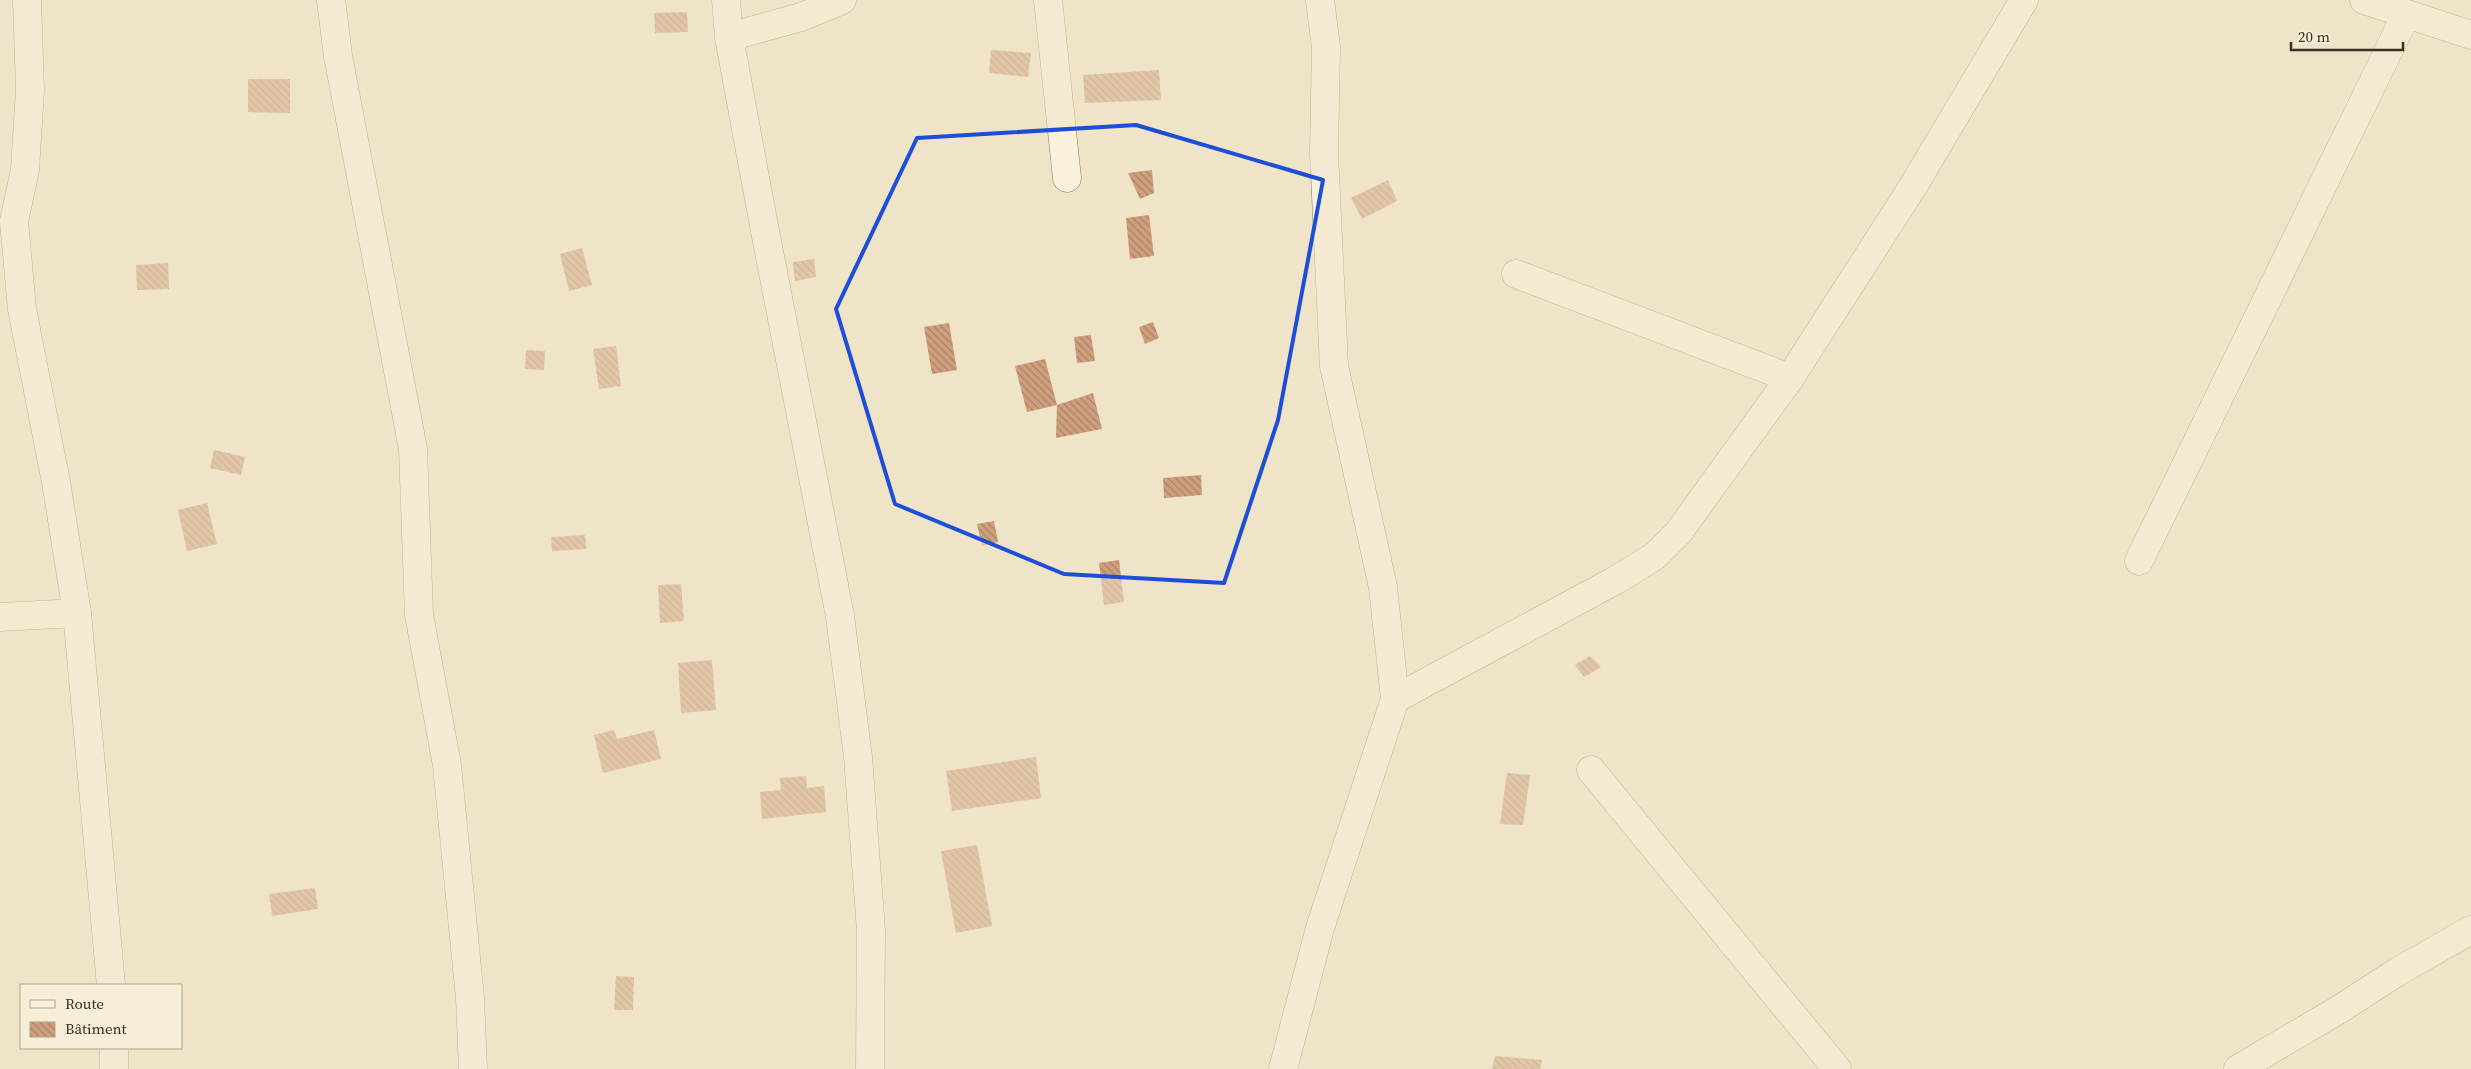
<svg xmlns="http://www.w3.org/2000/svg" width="2471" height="1069" font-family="'Source Serif 4',serif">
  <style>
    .building { fill: url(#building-back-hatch) }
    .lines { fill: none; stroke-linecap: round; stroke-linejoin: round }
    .minor-casing { stroke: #8d765c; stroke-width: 29 }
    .minor { stroke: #faf1dc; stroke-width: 28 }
    .marked { fill: none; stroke: #1d4ed8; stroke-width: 4; stroke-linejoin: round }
  </style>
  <defs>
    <pattern id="building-back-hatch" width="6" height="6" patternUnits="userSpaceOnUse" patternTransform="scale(1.25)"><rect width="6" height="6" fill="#cf9f7d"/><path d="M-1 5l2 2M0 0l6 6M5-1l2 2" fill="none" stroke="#a98266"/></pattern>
  </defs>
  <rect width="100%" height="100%" fill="#f0e4c8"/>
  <g class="building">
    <path d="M 687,12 L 688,32 L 655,33 L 654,13 Z"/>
    <path d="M 991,50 L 1031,53 L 1028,77 L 989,73 Z"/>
    <path d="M 1159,70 L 1161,100 L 1085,103 L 1083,75 Z"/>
    <path d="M 248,79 L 290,79 L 290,113 L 248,112 Z"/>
    <path d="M 1152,170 L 1154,193 L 1140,199 L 1128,173 Z"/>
    <path d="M 1388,180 L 1397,201 L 1362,219 L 1351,198 Z"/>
    <path d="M 1149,215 L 1154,256 L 1130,259 L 1126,218 Z"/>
    <path d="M 582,248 L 592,285 L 569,291 L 560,254 Z"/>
    <path d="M 814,259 L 816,277 L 795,281 L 793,262 Z"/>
    <path d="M 168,263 L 169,289 L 137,290 L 136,265 Z"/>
    <path d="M 1153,322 L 1159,338 L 1145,344 L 1139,327 Z"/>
    <path d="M 949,323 L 957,370 L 932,374 L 924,327 Z"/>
    <path d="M 1091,335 L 1095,361 L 1077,363 L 1074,337 Z"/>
    <path d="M 616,346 L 621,386 L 599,389 L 593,349 Z"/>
    <path d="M 526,350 L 545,351 L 544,370 L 525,369 Z"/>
    <path d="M 1045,359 L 1057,405 L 1027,412 L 1015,366 Z"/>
    <path d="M 1093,393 L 1102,429 L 1056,438 L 1057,405 Z"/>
    <path d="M 214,450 L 245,457 L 241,475 L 210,468 Z"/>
    <path d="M 1201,475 L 1202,495 L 1164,498 L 1163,478 Z"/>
    <path d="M 207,503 L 217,544 L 187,551 L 178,510 Z"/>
    <path d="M 994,521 L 998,542 L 982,546 L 977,524 Z"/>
    <path d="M 585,535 L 586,549 L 552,551 L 551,537 Z"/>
    <path d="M 1119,560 L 1124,602 L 1104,605 L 1099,563 Z"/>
    <path d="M 681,584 L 684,621 L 660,623 L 658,585 Z"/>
    <path d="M 1590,656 L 1601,667 L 1584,677 L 1575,665 Z"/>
    <path d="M 712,660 L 716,710 L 681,713 L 678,663 Z"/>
    <path d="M 614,730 L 617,739 L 654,730 L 661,759 L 603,773 L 594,735 Z"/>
    <path d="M 1036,757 L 1041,798 L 952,811 L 946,771 Z"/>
    <path d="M 1507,773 L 1530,775 L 1523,825 L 1500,824 Z"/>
    <path d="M 806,776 L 807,788 L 824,786 L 826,812 L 762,819 L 760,792 L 781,790 L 780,778 Z"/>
    <path d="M 977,845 L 992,926 L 956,933 L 941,851 Z"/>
    <path d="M 315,888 L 318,909 L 272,916 L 269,894 Z"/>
    <path d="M 616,976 L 634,977 L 633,1010 L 614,1010 Z"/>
    <path d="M 1495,1056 L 1542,1060 L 1540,1069 L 1492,1069 Z"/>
  </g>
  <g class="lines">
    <g class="minor-casing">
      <g id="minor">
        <path d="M 27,0 L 30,90 L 25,170 L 14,221 L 22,309 L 56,482 L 77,613 L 111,985"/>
        <path d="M 331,0 L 338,56 L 413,449 L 419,615 L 447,765 L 470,998 L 473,1069"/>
        <path d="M 726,0 L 729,37 L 764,226 L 840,616 L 858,757 L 871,930 L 870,1069"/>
        <path d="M 1048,0 L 1067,178"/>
        <path d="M 2364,0 L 2471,35"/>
        <path d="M 729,37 L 801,17 L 842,0"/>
        <path d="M 1516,274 L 1790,378"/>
        <path d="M 2139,561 L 2406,15"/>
        <path d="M 0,617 L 77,613"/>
        <path d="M 1395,699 L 1616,580 L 1655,556 L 1678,533 L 1790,378 L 1912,188 L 2024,0"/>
        <path d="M 1591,770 L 1837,1069"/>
        <path d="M 114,1069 L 114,1048"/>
        <path d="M 1283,1069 L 1320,928 L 1395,699 L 1383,587 L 1334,366 L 1324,153 L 1326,47 L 1320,0"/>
        <path d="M 2238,1069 L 2340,1009 L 2397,972 L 2471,930"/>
      </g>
    </g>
    <use href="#minor" class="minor"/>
  </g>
  <path d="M0 0H2471V1069H0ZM 1136,125 L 1323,180 L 1278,420 L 1224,583 L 1064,574 L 895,504 L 836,309 L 917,138 Z" fill="#f0e4c8" fill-opacity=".55" fill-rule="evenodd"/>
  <path class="marked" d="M 1136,125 L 1323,180 L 1278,420 L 1224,583 L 1064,574 L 895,504 L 836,309 L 917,138 Z"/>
  <rect x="20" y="984" width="162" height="65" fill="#f7eed8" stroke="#ada18e"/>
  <rect x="30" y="1000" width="25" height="8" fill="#faf1dc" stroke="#ada18e"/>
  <text x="65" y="1009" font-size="15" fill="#3d2e20">Route</text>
  <rect x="30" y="1022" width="25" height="15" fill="url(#building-back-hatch)" stroke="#ada18e"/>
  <text x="65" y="1034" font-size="15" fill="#3d2e20">Bâtiment</text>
  <path d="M2291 42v8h112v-8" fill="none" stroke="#3d2e20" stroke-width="2.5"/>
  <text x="2298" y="42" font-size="15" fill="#3d2e20" stroke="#f7eed8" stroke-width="4" paint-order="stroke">20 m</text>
</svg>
